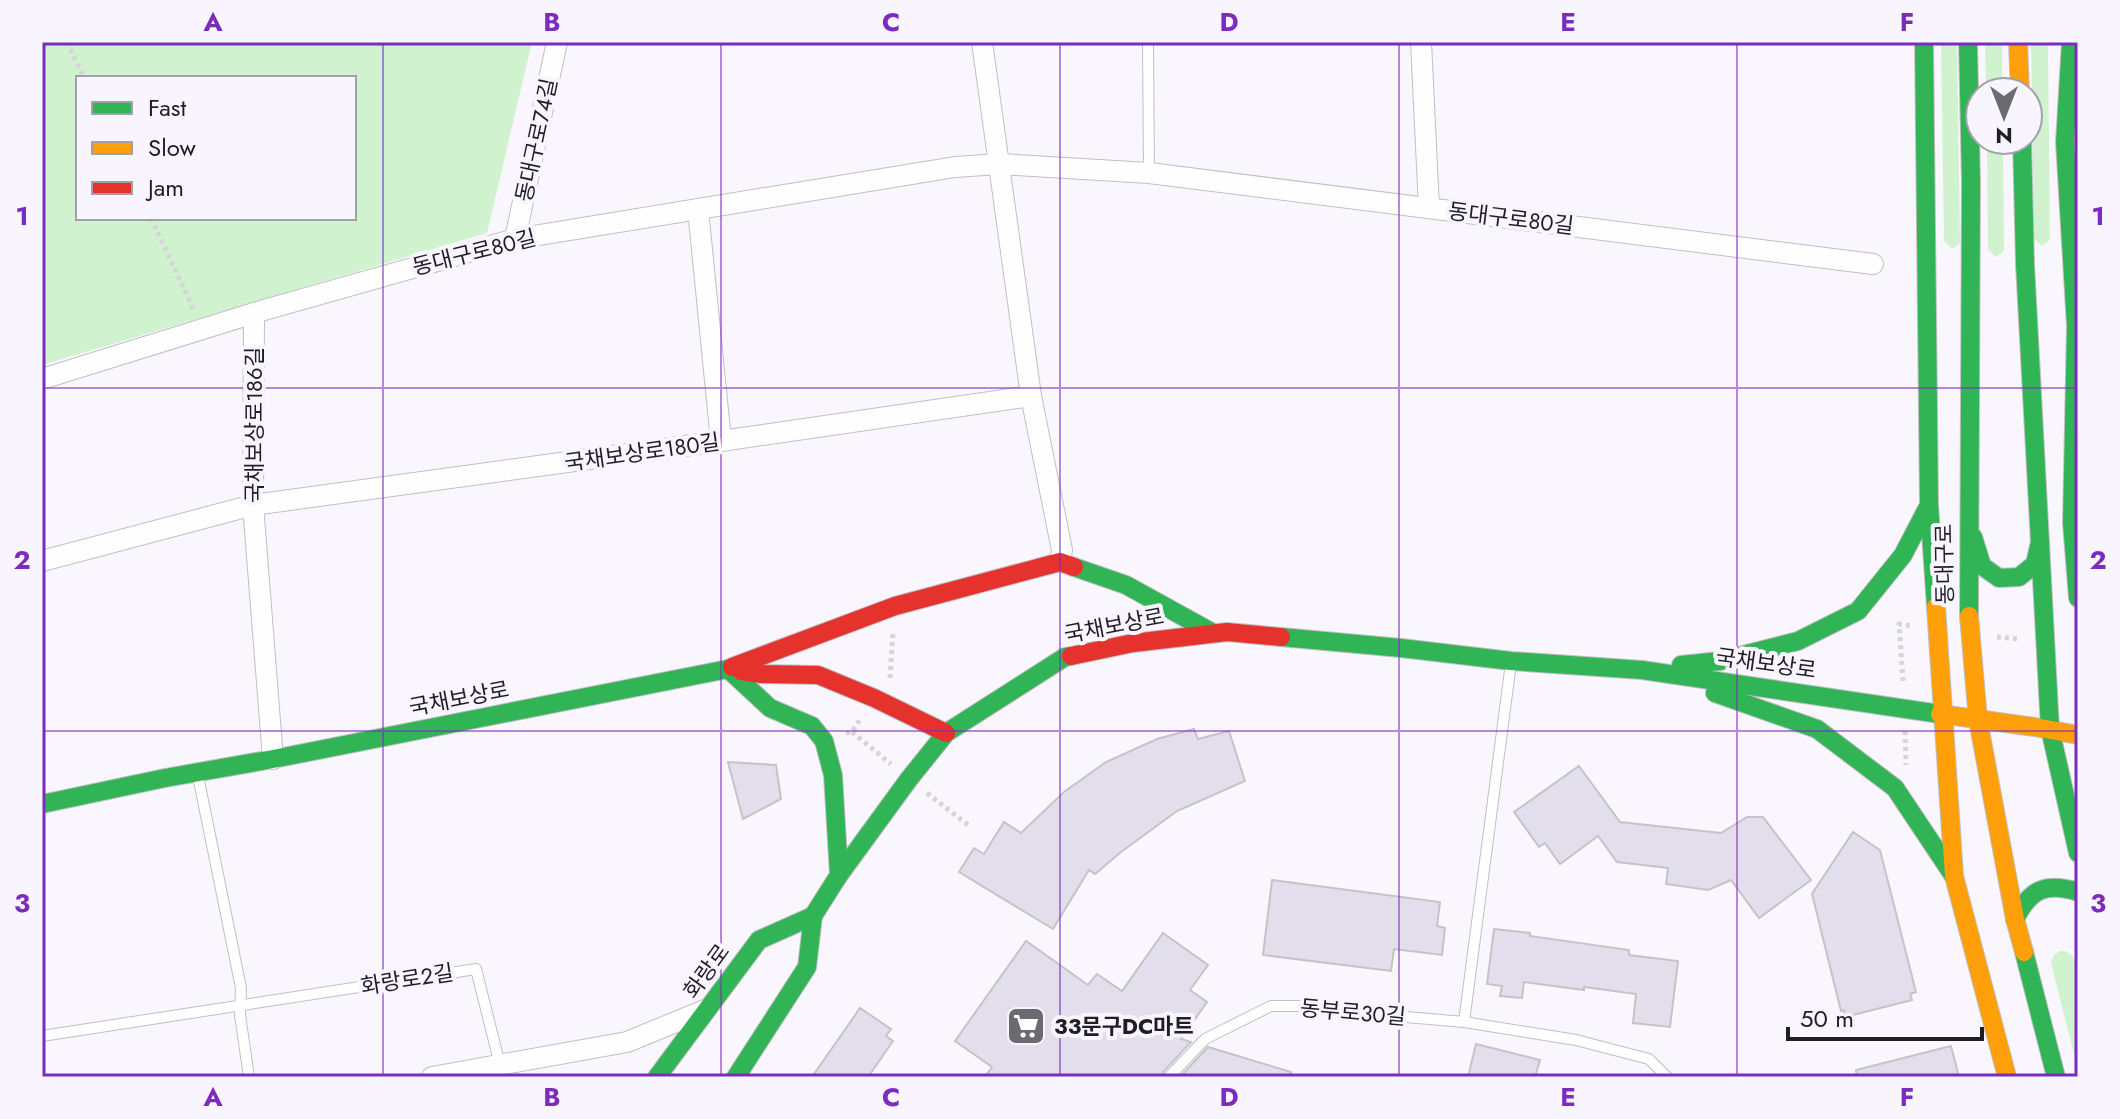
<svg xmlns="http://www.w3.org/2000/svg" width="2120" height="1119" font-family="Jost,'Noto Sans KR',sans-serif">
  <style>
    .green { fill: #d1f2ce; fill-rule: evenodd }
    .building { fill: #e3deeb; stroke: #c4c3c7; stroke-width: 2 }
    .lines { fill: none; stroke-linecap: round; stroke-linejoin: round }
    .lane-casing { stroke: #c1bfc4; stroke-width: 12 }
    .street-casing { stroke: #c1bfc4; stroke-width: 22 }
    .fast-casing { stroke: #c1bfc4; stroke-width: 20 }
    .slow-casing { stroke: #c1bfc4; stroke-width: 20 }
    .jam-casing { stroke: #c1bfc4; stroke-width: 20 }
    .path { stroke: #d5d5d7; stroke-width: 5; stroke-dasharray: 4 4; stroke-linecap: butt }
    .lane { stroke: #fefeff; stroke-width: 10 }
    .street { stroke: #fefeff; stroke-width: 20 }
    .fast { stroke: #30b455; stroke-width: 18 }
    .slow { stroke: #ff9f0a; stroke-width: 18 }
    .jam { stroke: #e5322d; stroke-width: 18 }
    .grid { fill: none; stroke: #7b2cbf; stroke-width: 2; stroke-opacity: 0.55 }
    .labels { text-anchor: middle; stroke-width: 8; stroke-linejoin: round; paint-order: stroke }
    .street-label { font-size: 22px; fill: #1f1e22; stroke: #f8f5ff }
    .poi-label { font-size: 22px; font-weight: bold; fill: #1f1e22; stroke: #f8f5ff; text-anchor: start }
    .neatline { fill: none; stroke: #7b2cbf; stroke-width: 3 }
    .grid-label { font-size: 26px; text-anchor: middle; font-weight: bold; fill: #7b2cbf }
  </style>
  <rect width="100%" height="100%" fill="#f9f7fd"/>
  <g class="green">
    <path d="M 42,42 L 532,42 L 487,233 L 42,365 ZM 354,78 L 354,218 L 78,218 L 78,78 Z"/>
    <path d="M 1941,42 L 1957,42 L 1960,243 L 1952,249 L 1944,241 Z"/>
    <path d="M 1985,42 L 2002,42 L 2002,92 L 1986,92 Z"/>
    <path d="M 2031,42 L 2048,42 L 2050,240 L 2042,246 L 2034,239 Z"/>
    <path d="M 1987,140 L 2003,140 L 2004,251 L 1996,257 L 1988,249 Z"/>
    <path d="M 2060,951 L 2065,951 L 2073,956 L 2078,974 L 2078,1070 L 2051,963 L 2054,955 Z"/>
  </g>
  <g class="building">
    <path d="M 1194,729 L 1198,739 L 1229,731 L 1245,781 L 1177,811 L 1121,852 L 1095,874 L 1089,870 L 1053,929 L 959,872 L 974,848 L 984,854 L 1004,822 L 1021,833 L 1064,792 L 1106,762 L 1157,739 Z"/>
    <path d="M 728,762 L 776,765 L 781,799 L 743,819 Z"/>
    <path d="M 1579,766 L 1620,822 L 1721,833 L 1747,817 L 1763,817 L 1811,880 L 1759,918 L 1731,880 L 1708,890 L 1666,884 L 1668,868 L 1617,862 L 1598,836 L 1560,864 L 1545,843 L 1539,847 L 1514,812 Z"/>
    <path d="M 1853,832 L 1880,850 L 1916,992 L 1910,994 L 1912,1000 L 1845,1017 L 1844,1010 L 1841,1011 L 1812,894 Z"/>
    <path d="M 1272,880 L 1440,902 L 1437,926 L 1445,928 L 1442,955 L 1394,949 L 1391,971 L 1263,955 Z"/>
    <path d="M 1494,929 L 1530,933 L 1530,936 L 1629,950 L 1629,955 L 1678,961 L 1670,1027 L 1633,1023 L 1636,994 L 1584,987 L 1584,990 L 1524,982 L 1522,998 L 1500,996 L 1502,986 L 1487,984 Z"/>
    <path d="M 1163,933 L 1208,965 L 1190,990 L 1207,1002 L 1181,1039 L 1191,1042 L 1163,1072 L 1161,1077 L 985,1077 L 992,1067 L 955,1041 L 1026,941 L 1088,985 L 1097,974 L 1122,991 Z"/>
    <path d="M 860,1008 L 891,1029 L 886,1036 L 893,1041 L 868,1077 L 812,1077 Z"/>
    <path d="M 1476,1044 L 1540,1060 L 1535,1077 L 1468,1077 Z"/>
    <path d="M 1951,1046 L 1959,1077 L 1857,1077 L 1856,1070 Z"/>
    <path d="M 1208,1047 L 1291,1072 L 1291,1077 L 1180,1077 Z"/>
  </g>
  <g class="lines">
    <g class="lane-casing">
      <g id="lane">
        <path d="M 1148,42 L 1149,173"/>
        <path d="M 198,776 L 241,988 L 240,1015 L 249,1077"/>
        <path d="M 1464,1022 L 1511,663"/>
        <path d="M 42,1036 L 476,969 L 500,1065"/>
        <path d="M 1169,1077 L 1205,1039 L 1271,1006 L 1319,1006 L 1372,1014 L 1464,1022 L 1576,1040 L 1649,1059 L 1667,1077"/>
      </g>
    </g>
    <g class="street-casing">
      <g id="street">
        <path d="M 982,42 L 1031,396 L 1062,550 L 1060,562"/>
        <path d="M 1421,42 L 1429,208"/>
        <path d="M 698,209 L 721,441"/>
        <path d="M 515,239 L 557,42"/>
        <path d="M 254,313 L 253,505 L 273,759"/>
        <path d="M 42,379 L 254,313 L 515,239 L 955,167 L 999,164 L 1149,173 L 1873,264"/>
        <path d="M 42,561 L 253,505 L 721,441 L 1031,396"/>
        <path d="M 432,1077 L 627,1042 L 705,1010"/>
      </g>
    </g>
    <g class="fast-casing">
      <g id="fast">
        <path d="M 1924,42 L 1929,504 L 1936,607"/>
        <path d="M 1968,42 L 1971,182 L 1969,616"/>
        <path d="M 2071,42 L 2065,142 L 2076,326 L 2072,523 L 2078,598"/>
        <path d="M 2022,140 L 2025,264 L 2050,729 L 2078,853"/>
        <path d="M 1973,537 L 1982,566 L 1999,578 L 2019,577 L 2035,564 L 2039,546"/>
        <path d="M 1074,567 L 1126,585 L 1213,633"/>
        <path d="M 1281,637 L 1401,648 L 1511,661 L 1642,670 L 1940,714"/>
        <path d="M 1681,665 L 1720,661 L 1798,641 L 1858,611 L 1903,555 L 1929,505"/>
        <path d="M 728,669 L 770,708 L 812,726 L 824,741 L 833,775 L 839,875"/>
        <path d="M 1715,693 L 1817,729 L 1895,788 L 1953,875"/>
        <path d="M 42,804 L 165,778 L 273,759 L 728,669 L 741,671"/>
        <path d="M 2015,919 C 2030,889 2046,882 2078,892"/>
        <path d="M 2024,952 L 2056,1077"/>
        <path d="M 657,1077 L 759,940 L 813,916"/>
        <path d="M 736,1077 L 807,967 L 813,916 L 839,875 L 909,779 L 946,733 L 1065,657 L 1071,656"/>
      </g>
    </g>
    <g class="slow-casing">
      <g id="slow">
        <path d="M 2018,42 L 2020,92"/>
        <path d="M 1936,607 L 1954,876 L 2007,1077"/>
        <path d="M 1969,616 L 1978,720 L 2015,919 L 2024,952"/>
        <path d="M 1940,714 L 2035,727 L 2078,735"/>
      </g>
    </g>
    <g class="jam-casing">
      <g id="jam">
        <path d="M 1071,656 L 1133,643 L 1227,632 L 1281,637"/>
        <path d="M 732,667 L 895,606 L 1060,562 L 1074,567"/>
        <path d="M 741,671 L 761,674 L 818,675 L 874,698 L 946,733"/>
      </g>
    </g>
    <g class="path">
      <path d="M 67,42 L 84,78"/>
      <path d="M 151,218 L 194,310"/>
      <path d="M 1997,637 L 2019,639"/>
      <path d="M 890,678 L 893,632"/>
      <path d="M 1903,681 L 1899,624 L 1912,626"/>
      <path d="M 1905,731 L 1906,765"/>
      <path d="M 852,732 L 891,764"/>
      <path d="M 846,733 L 852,732 L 861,718"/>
      <path d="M 927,793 L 968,825"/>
    </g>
    <use href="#lane" class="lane"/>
    <use href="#street" class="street"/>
    <use href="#fast" class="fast"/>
    <use href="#slow" class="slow"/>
    <use href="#jam" class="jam"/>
  </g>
  <path class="grid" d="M 383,42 L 383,1077M 721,42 L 721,1077M 1060,42 L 1060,1077M 1399,42 L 1399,1077M 1737,42 L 1737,1077M 42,388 L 2078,388M 42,731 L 2078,731"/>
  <defs>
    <g id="supermarket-square" transform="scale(2)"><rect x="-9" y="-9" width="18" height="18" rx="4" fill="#6b6a6f" stroke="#f8f5ff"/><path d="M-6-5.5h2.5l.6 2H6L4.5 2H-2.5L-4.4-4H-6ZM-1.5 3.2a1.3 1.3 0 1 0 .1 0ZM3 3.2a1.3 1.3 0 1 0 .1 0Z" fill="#fff"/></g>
  </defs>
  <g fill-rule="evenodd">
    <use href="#supermarket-square" x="1026" y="1026"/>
  </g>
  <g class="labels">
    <g class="street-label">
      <text transform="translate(536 140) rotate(-78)" y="8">동대구로74길</text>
      <text transform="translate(1511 218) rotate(7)" y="8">동대구로80길</text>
      <text transform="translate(474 252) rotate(-14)" y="8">동대구로80길</text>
      <text transform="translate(254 425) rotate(-90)" y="8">국채보상로186길</text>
      <text transform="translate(642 452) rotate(-8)" y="8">국채보상로180길</text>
      <text transform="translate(1944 564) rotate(-91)" y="8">동대구로</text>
      <text transform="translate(1114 625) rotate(-11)" y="8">국채보상로</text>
      <text transform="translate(1766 663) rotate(8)" y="8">국채보상로</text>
      <text transform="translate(459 698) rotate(-11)" y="8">국채보상로</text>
      <text transform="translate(706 971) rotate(-54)" y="8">화랑로</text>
      <text transform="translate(407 979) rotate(-9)" y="8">화랑로2길</text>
      <text transform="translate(1353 1012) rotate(5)" y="8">동부로30길</text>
    </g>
    <g class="poi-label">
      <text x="1054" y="1034">33문구DC마트</text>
    </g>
  </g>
  <rect width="2120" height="1119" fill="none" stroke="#f8f5ff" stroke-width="88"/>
  <rect x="76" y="76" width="280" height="144" fill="#f8f5ff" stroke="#a19fa7" stroke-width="2"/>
  <rect x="92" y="102" width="40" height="12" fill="#30b455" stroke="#a19fa7" stroke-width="2"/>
  <text x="148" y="116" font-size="24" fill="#1f1e22">Fast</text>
  <rect x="92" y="142" width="40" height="12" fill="#ff9f0a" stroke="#a19fa7" stroke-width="2"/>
  <text x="148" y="156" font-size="24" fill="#1f1e22">Slow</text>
  <rect x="92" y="182" width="40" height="12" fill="#e5322d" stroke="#a19fa7" stroke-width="2"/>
  <text x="148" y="196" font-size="24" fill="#1f1e22">Jam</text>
  <g transform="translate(2004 116) rotate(180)"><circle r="38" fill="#f8f5ff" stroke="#a19fa7" stroke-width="2"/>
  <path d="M0-6L14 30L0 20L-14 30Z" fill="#6b6a6f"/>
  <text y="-12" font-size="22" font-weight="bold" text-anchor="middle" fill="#1f1e22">N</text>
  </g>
  <path d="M1788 1027v12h194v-12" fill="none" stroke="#1f1e22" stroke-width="4"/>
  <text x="1800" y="1027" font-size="24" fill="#1f1e22" stroke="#f8f5ff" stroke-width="6" paint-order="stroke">50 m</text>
  <rect x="44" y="44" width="2032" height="1031" class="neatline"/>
  <g class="grid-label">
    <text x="213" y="31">A</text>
    <text x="552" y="31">B</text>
    <text x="891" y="31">C</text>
    <text x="1229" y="31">D</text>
    <text x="1568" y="31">E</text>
    <text x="1907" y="31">F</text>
    <text x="22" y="225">1</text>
    <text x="2098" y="225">1</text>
    <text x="22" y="569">2</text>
    <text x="2098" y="569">2</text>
    <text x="22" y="912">3</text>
    <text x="2098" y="912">3</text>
    <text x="213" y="1106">A</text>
    <text x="552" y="1106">B</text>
    <text x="891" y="1106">C</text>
    <text x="1229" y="1106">D</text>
    <text x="1568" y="1106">E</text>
    <text x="1907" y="1106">F</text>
  </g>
</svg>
